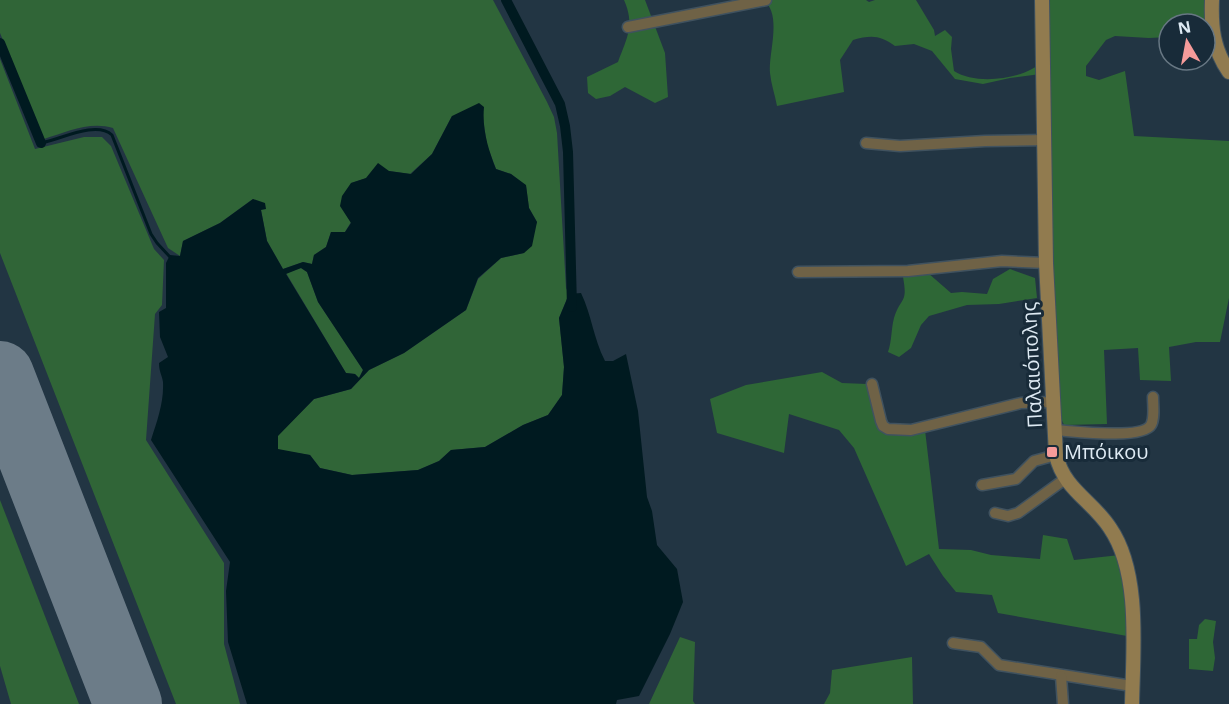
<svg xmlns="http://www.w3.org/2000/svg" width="1229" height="704" font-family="'Open Sans',sans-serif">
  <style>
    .green { fill: #306537 }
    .forest { fill: #2e6736 }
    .water { fill: #001a20; fill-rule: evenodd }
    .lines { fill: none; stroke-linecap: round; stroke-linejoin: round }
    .stream { stroke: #001a20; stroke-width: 3 }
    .canal { stroke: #001a20; stroke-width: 10 }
    .runway { stroke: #6c7c88; stroke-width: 68 }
    .minor-casing { stroke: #40525f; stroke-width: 13 }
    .secondary-casing { stroke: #40525f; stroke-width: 16 }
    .minor { stroke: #6f6246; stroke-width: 10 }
    .secondary { stroke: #917b4f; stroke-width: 14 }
    .poi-dot { fill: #f59b9a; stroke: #182b39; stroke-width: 2 }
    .labels { text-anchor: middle; stroke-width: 6; stroke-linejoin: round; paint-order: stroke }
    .street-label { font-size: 20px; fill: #deeaf3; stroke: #182b39 }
    .poi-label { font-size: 20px; fill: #deeaf3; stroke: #182b39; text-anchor: start }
  </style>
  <rect width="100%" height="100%" fill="#223543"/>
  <g class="green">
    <path d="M 0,0 L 493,0 L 547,102 L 554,117 L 557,133 L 566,288 L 569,294 L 559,318 L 564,367 L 562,395 L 548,415 L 523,425 L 485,447 L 451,450 L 439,461 L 418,470 L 352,475 L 320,468 L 310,455 L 278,450 L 277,436 L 314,399 L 351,389 L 369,370 L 404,353 L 466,310 L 478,279 L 501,258 L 524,253 L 537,222 L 529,208 L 526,186 L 511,174 L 496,169 L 487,145 L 483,119 L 452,116 L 432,154 L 410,174 L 389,171 L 351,183 L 345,213 L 351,222 L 345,232 L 331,232 L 326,247 L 314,255 L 312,264 L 303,262 L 283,269 L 267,241 L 261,210 L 253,199 L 220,223 L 183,241 L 180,256 L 168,248 L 113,128 C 90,121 66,132 44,139 L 0,33 Z"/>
    <path d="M 0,59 L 35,149 L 84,137 L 102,137 L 111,146 L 154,249 L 164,260 L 162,305 L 155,314 L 146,440 L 224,563 L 224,644 L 240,704 L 176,704 L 0,253 Z"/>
    <path d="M 301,268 L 307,272 L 318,302 L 363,370 L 359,378 L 355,374 L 346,373 L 286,273 Z"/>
    <path d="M 0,500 L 79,704 L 11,704 L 0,666 Z"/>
    <path d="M 680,637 L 695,642 L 693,701 L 695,704 L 649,704 Z"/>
    <path d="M 912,657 L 913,704 L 824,704 L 830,693 L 832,670 Z"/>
  </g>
  <g class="forest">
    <path d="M 624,0 L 645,0 L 665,53 L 668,97 L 655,103 L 625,87 L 610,96 L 596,99 L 588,93 L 587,77 L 618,62 C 627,38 635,25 624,0 Z"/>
    <path d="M 763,0 L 866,0 L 869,2 L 875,0 L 916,0 L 934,30 L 935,36 L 945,30 L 952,37 L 951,49 L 954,71 C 974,84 1012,80 1032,69 C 1038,66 1043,61 1048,58 L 1047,0 L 1205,0 L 1206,34 L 1205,24 L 1169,24 L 1169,37 L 1149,38 L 1115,36 L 1106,40 L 1086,66 L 1086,76 L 1099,80 L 1125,71 L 1134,136 L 1229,141 L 1229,298 L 1220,342 L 1196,342 L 1169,347 L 1171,381 L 1140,380 L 1138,348 L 1104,350 L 1107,424 L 1064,425 L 1060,416 L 1053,289 L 1048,73 L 1010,78 L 983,84 L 955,79 L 932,51 L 914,44 L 895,46 C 880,35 871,35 853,40 L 840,60 L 844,92 L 777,106 C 775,95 771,84 770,73 C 768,53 783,14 763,0 Z"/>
    <path d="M 1010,269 L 1035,278 L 1037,298 L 999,304 L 967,305 L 929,316 L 921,325 L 911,348 L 899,357 L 888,352 C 892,341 891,329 894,318 C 901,296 908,304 903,277 L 928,273 L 951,293 L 962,292 L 987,294 L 993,279 Z"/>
    <path d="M 822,372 L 842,383 L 867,384 L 880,427 L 925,430 L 939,549 L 971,550 L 991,555 L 1040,559 L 1043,535 L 1067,539 L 1074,560 L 1120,555 L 1127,613 L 1127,636 L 998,613 L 992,595 L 956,592 L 943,576 L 929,554 L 906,566 L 854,448 L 839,430 L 789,414 L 784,453 L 717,433 L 710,399 L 746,385 Z"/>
    <path d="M 1205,619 L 1216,621 L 1213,642 L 1215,658 L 1213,671 L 1189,669 L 1189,639 L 1197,639 L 1199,625 Z"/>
  </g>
  <path class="water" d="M 479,103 L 484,107 C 482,129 488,149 496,169 L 511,174 L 526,185 L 529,208 L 537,222 L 532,246 L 524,253 L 501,258 L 478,278 L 466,310 L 404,353 L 369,370 L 351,389 L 314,399 L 278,436 L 278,449 L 310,455 L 320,468 L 352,475 L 418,470 L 439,461 L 451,450 L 485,447 L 523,425 L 548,415 L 562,395 L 564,367 L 559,318 L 569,294 L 581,293 C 592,316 593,337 605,361 L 613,361 L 626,354 L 638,411 L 647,497 L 652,511 L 657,545 L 677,569 L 683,602 L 670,634 L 639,696 L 617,700 L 616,704 L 247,704 L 228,642 L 226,591 L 230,562 L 151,440 C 157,421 164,403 163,382 C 162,375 159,372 159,363 L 168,357 L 160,337 L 159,312 L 166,308 L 166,263 L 170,255 L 180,256 L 183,241 L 220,223 L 253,199 L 265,203 L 266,209 L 261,210 L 267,241 L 283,269 L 303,262 L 312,264 L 314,255 L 326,247 L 331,232 L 345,232 L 351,223 L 340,206 L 342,196 L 351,183 L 366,178 L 378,163 L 389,171 L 411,174 L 432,154 L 452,116 ZM 301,268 L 307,272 L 318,302 L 363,370 L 359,378 L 355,374 L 346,373 L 286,274 Z"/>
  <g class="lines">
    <path class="stream" d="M 41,143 C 59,140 96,120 112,135 L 151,234 L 157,243 L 170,257"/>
    <g class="canal">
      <path d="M 506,0 L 560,104 L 565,126 L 568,152 L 572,307"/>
      <path d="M 0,43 L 41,143"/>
    </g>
    <path class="runway" d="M 0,375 L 128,704"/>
    <g class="minor-casing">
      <g id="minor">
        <path d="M 628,27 L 766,0"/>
        <path d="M 866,143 L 900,146 L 985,141 L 1045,140"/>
        <path d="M 798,272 L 908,271 L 1002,261 L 1046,263"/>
        <path d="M 872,384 L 881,421 L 883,426 L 888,429 L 911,430 L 1021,403 L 1053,402"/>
        <path d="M 1054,430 C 1072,431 1142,440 1151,425 C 1155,418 1153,406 1153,397"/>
        <path d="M 982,485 L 1016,479 L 1034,461 L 1056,455"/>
        <path d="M 995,513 L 1008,516 L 1018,513 L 1065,479"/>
        <path d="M 953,643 L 981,647 L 999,665 L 1132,686"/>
        <path d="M 1061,676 L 1063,704"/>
      </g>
    </g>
    <g class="secondary-casing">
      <g id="secondary">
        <path d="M 1042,0 L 1046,263 L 1056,455 C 1064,490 1092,500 1110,528 C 1141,573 1133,651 1132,704"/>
        <path d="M 1212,0 C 1211,27 1213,49 1229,72"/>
      </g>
    </g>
    <use href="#minor" class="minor"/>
    <use href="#secondary" class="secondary"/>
  </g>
  <rect class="poi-dot" x="1046" y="446" width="12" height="12" rx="3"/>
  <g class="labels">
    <g class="street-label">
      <text transform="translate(1032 365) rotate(-93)" y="7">Παλαιόπολης</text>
    </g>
    <g class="poi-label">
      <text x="1064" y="459">Μπόικου</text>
    </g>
  </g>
  <g transform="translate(1187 42) rotate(350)"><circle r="28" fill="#182b39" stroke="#677783" stroke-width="1.5"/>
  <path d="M0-4.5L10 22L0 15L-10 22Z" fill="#f59b9a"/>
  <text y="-9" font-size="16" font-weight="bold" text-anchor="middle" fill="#deeaf3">N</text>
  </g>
</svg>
